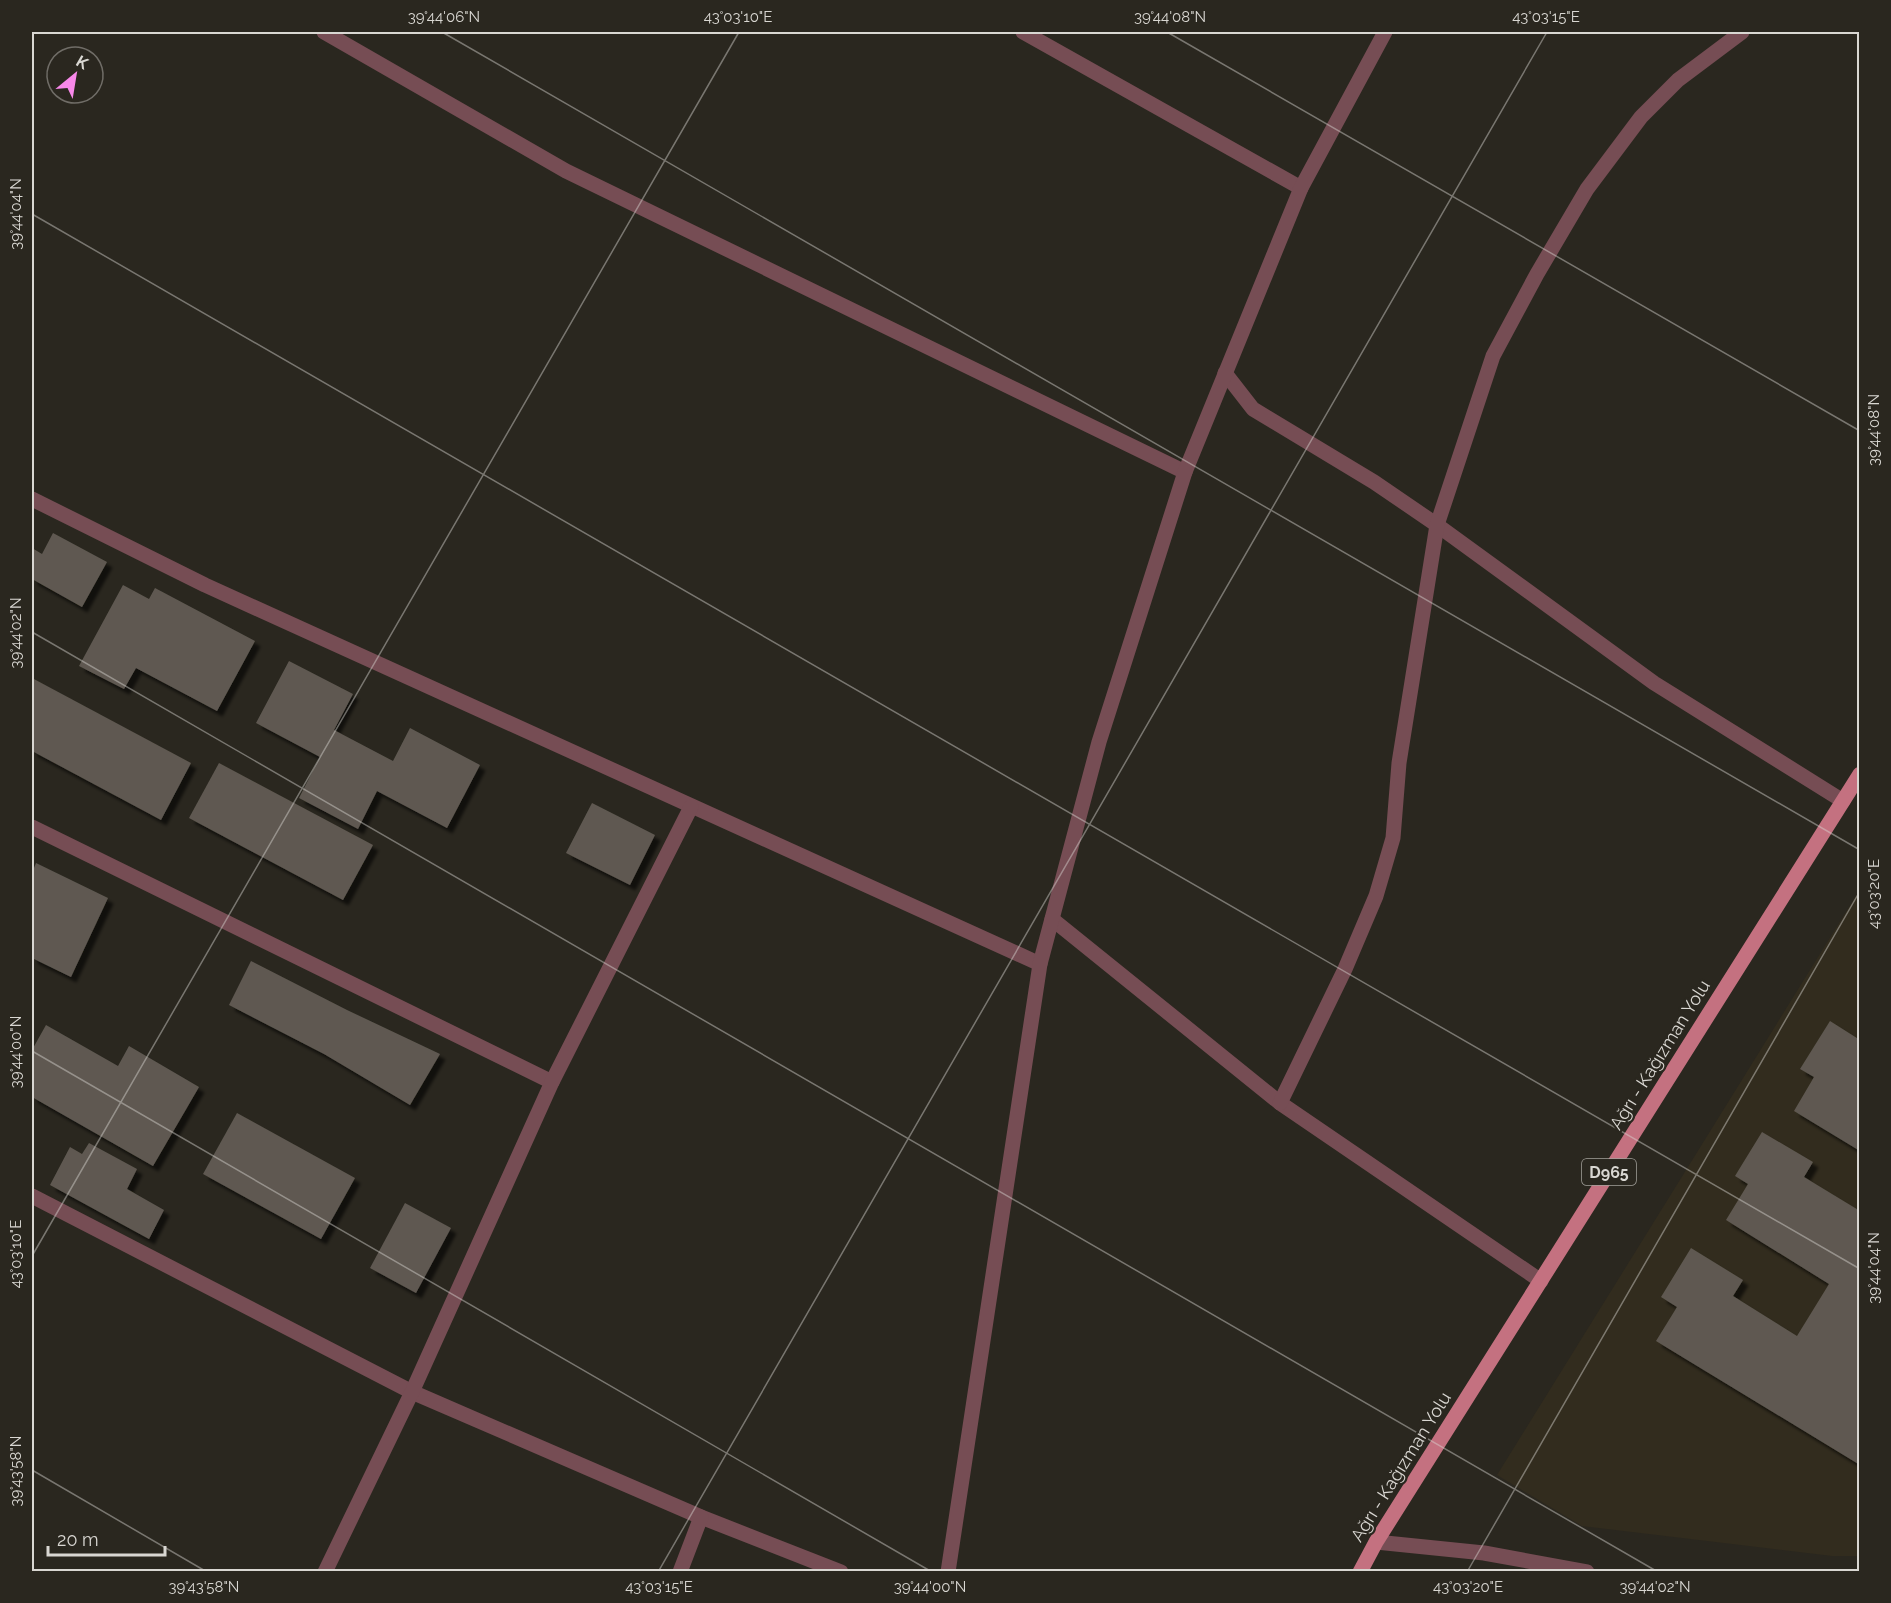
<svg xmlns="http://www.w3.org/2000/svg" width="1891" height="1603" font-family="Raleway,sans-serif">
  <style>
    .built { fill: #322c1e }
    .building { fill: #5f5951; filter: url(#shadow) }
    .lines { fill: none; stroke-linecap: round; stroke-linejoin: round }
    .minor { stroke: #764d54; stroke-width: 15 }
    .tertiary { stroke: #764d54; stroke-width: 15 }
    .primary { stroke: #c47180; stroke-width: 15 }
    .ticks { fill: none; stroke: #d9d7d2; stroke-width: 1.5; stroke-opacity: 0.45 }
    .labels { text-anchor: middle; stroke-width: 4.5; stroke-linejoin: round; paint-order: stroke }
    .shield { fill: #2a271f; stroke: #a4a29c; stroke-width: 1.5 }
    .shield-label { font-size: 16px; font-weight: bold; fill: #d9d7d2 }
    .street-label { font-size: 18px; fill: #d9d7d2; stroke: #2a271f }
    .neatline { fill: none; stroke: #d9d7d2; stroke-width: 2 }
    .ticks-label { font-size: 15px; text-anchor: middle; fill: #d9d7d2 }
  </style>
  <defs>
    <filter id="shadow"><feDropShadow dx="5.5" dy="5.5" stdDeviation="1.5" flood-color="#0009"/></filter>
  </defs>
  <rect width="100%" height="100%" fill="#2a271f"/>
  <path class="built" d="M 1859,891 L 1859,1556 L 1832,1556 L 1582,1526 L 1497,1475 Z"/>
  <g class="building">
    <path d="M 53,533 L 107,562 L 82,607 L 32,579 L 32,548 L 42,554 Z"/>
    <path d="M 123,585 L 149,599 L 155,588 L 255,641 L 217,711 L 136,668 L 124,689 L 79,666 Z"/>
    <path d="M 289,661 L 353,694 L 334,730 L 393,761 L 410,728 L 480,765 L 447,828 L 377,791 L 358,829 L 299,798 L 320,757 L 256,723 Z"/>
    <path d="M 32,678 L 191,763 L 161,820 L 32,751 Z"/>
    <path d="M 219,763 L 373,845 L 343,900 L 189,818 Z"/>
    <path d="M 592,803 L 655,835 L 630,885 L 566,853 Z"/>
    <path d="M 36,863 L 108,898 L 71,977 L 32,958 L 32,873 Z"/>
    <path d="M 251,961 L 347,1010 L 440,1054 L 410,1105 L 324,1054 L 229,1005 Z"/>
    <path d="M 1830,1021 L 1860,1040 L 1860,1151 L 1794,1111 L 1814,1077 L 1800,1069 Z"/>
    <path d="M 46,1025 L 118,1066 L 129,1046 L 199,1087 L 153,1166 L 32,1097 L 32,1050 Z"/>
    <path d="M 237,1113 L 355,1178 L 321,1239 L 203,1174 Z"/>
    <path d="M 1762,1132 L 1813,1162 L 1804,1177 L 1860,1211 L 1860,1465 L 1656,1341 L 1677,1307 L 1661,1297 L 1691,1248 L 1743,1280 L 1733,1296 L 1797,1336 L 1829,1284 L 1726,1220 L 1748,1184 L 1735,1176 Z"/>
    <path d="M 89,1143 L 137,1169 L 127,1189 L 164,1210 L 149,1239 L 50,1185 L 70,1147 L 82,1154 Z"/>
    <path d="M 405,1203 L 451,1228 L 416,1293 L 370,1268 Z"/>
  </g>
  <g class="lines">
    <g class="minor">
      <path d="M 324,32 L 566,171 L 1185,472"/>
      <path d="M 1023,32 L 1301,188"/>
      <path d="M 1225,373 L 1253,409 L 1374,482 L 1437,525 L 1654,683 L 1843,801"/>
      <path d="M 32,499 L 205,585 L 1040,964"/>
      <path d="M 32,827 L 552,1082"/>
      <path d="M 1052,919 L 1280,1103 L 1541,1281"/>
      <path d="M 1280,1103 L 1345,969 L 1376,896 L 1393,838 L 1399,763 L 1437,525 L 1493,356 L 1537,274 L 1587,189 L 1641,117 L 1678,80 L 1742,32"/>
      <path d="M 32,1196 L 412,1392 L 701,1517 L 841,1572"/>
      <path d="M 1376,1542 L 1484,1553 L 1587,1572"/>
      <path d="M 325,1572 L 412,1392 L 552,1082 L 691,807"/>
      <path d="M 680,1572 L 701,1517"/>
    </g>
    <path class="tertiary" d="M 948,1572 L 1040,964 L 1099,742 L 1185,472 L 1301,188 L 1385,32"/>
    <path class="primary" d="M 1360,1572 L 1376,1542 L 1860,774"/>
  </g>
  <path class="ticks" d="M 442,32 L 1860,850M 1167,32 L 1860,431M 32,214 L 1860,1269M 32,632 L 1658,1572M 32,1051 L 932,1572M 32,1256 L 739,32M 32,1470 L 207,1572M 658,1572 L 1547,32M 1467,1572 L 1860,891"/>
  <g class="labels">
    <rect class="shield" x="1582" y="1159" width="54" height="26" rx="4.5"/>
    <g class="shield-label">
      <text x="1609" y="1178">D965</text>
    </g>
    <g class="street-label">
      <text transform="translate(1660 1055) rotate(-58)" y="6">Ağrı - Kağızman Yolu</text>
      <text transform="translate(1401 1467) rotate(-58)" y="6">Ağrı - Kağızman Yolu</text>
    </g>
  </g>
  <rect width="1891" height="1603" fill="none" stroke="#2a271f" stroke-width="66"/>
  <g transform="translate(75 75) rotate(30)"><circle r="28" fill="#2a271f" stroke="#706d67" stroke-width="1.5"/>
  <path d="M0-4.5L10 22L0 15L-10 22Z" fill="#f888e9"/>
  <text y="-9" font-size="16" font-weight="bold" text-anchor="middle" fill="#d9d7d2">K</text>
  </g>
  <path d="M48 1546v9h117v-9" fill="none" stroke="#d9d7d2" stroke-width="3"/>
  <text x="57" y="1546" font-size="18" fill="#d9d7d2" stroke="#2a271f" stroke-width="4.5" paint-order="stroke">20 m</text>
  <rect x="33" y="33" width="1825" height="1537" class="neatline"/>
  <g class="ticks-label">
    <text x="444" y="22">39°44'06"N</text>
    <text x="738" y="22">43°03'10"E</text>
    <text x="1170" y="22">39°44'08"N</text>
    <text x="1546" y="22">43°03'15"E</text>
    <text transform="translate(16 214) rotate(-90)" y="5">39°44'04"N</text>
    <text transform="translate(1874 430) rotate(-90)" y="5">39°44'08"N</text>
    <text transform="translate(16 633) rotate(-90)" y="5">39°44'02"N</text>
    <text transform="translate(1874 894) rotate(-90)" y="5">43°03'20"E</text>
    <text transform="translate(16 1052) rotate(-90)" y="5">39°44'00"N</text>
    <text transform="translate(16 1254) rotate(-90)" y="5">43°03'10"E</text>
    <text transform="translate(1874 1268) rotate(-90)" y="5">39°44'04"N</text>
    <text transform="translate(16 1471) rotate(-90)" y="5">39°43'58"N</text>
    <text x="204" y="1592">39°43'58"N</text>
    <text x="659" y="1592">43°03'15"E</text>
    <text x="930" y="1592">39°44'00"N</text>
    <text x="1468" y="1592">43°03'20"E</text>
    <text x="1655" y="1592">39°44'02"N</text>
  </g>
</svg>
